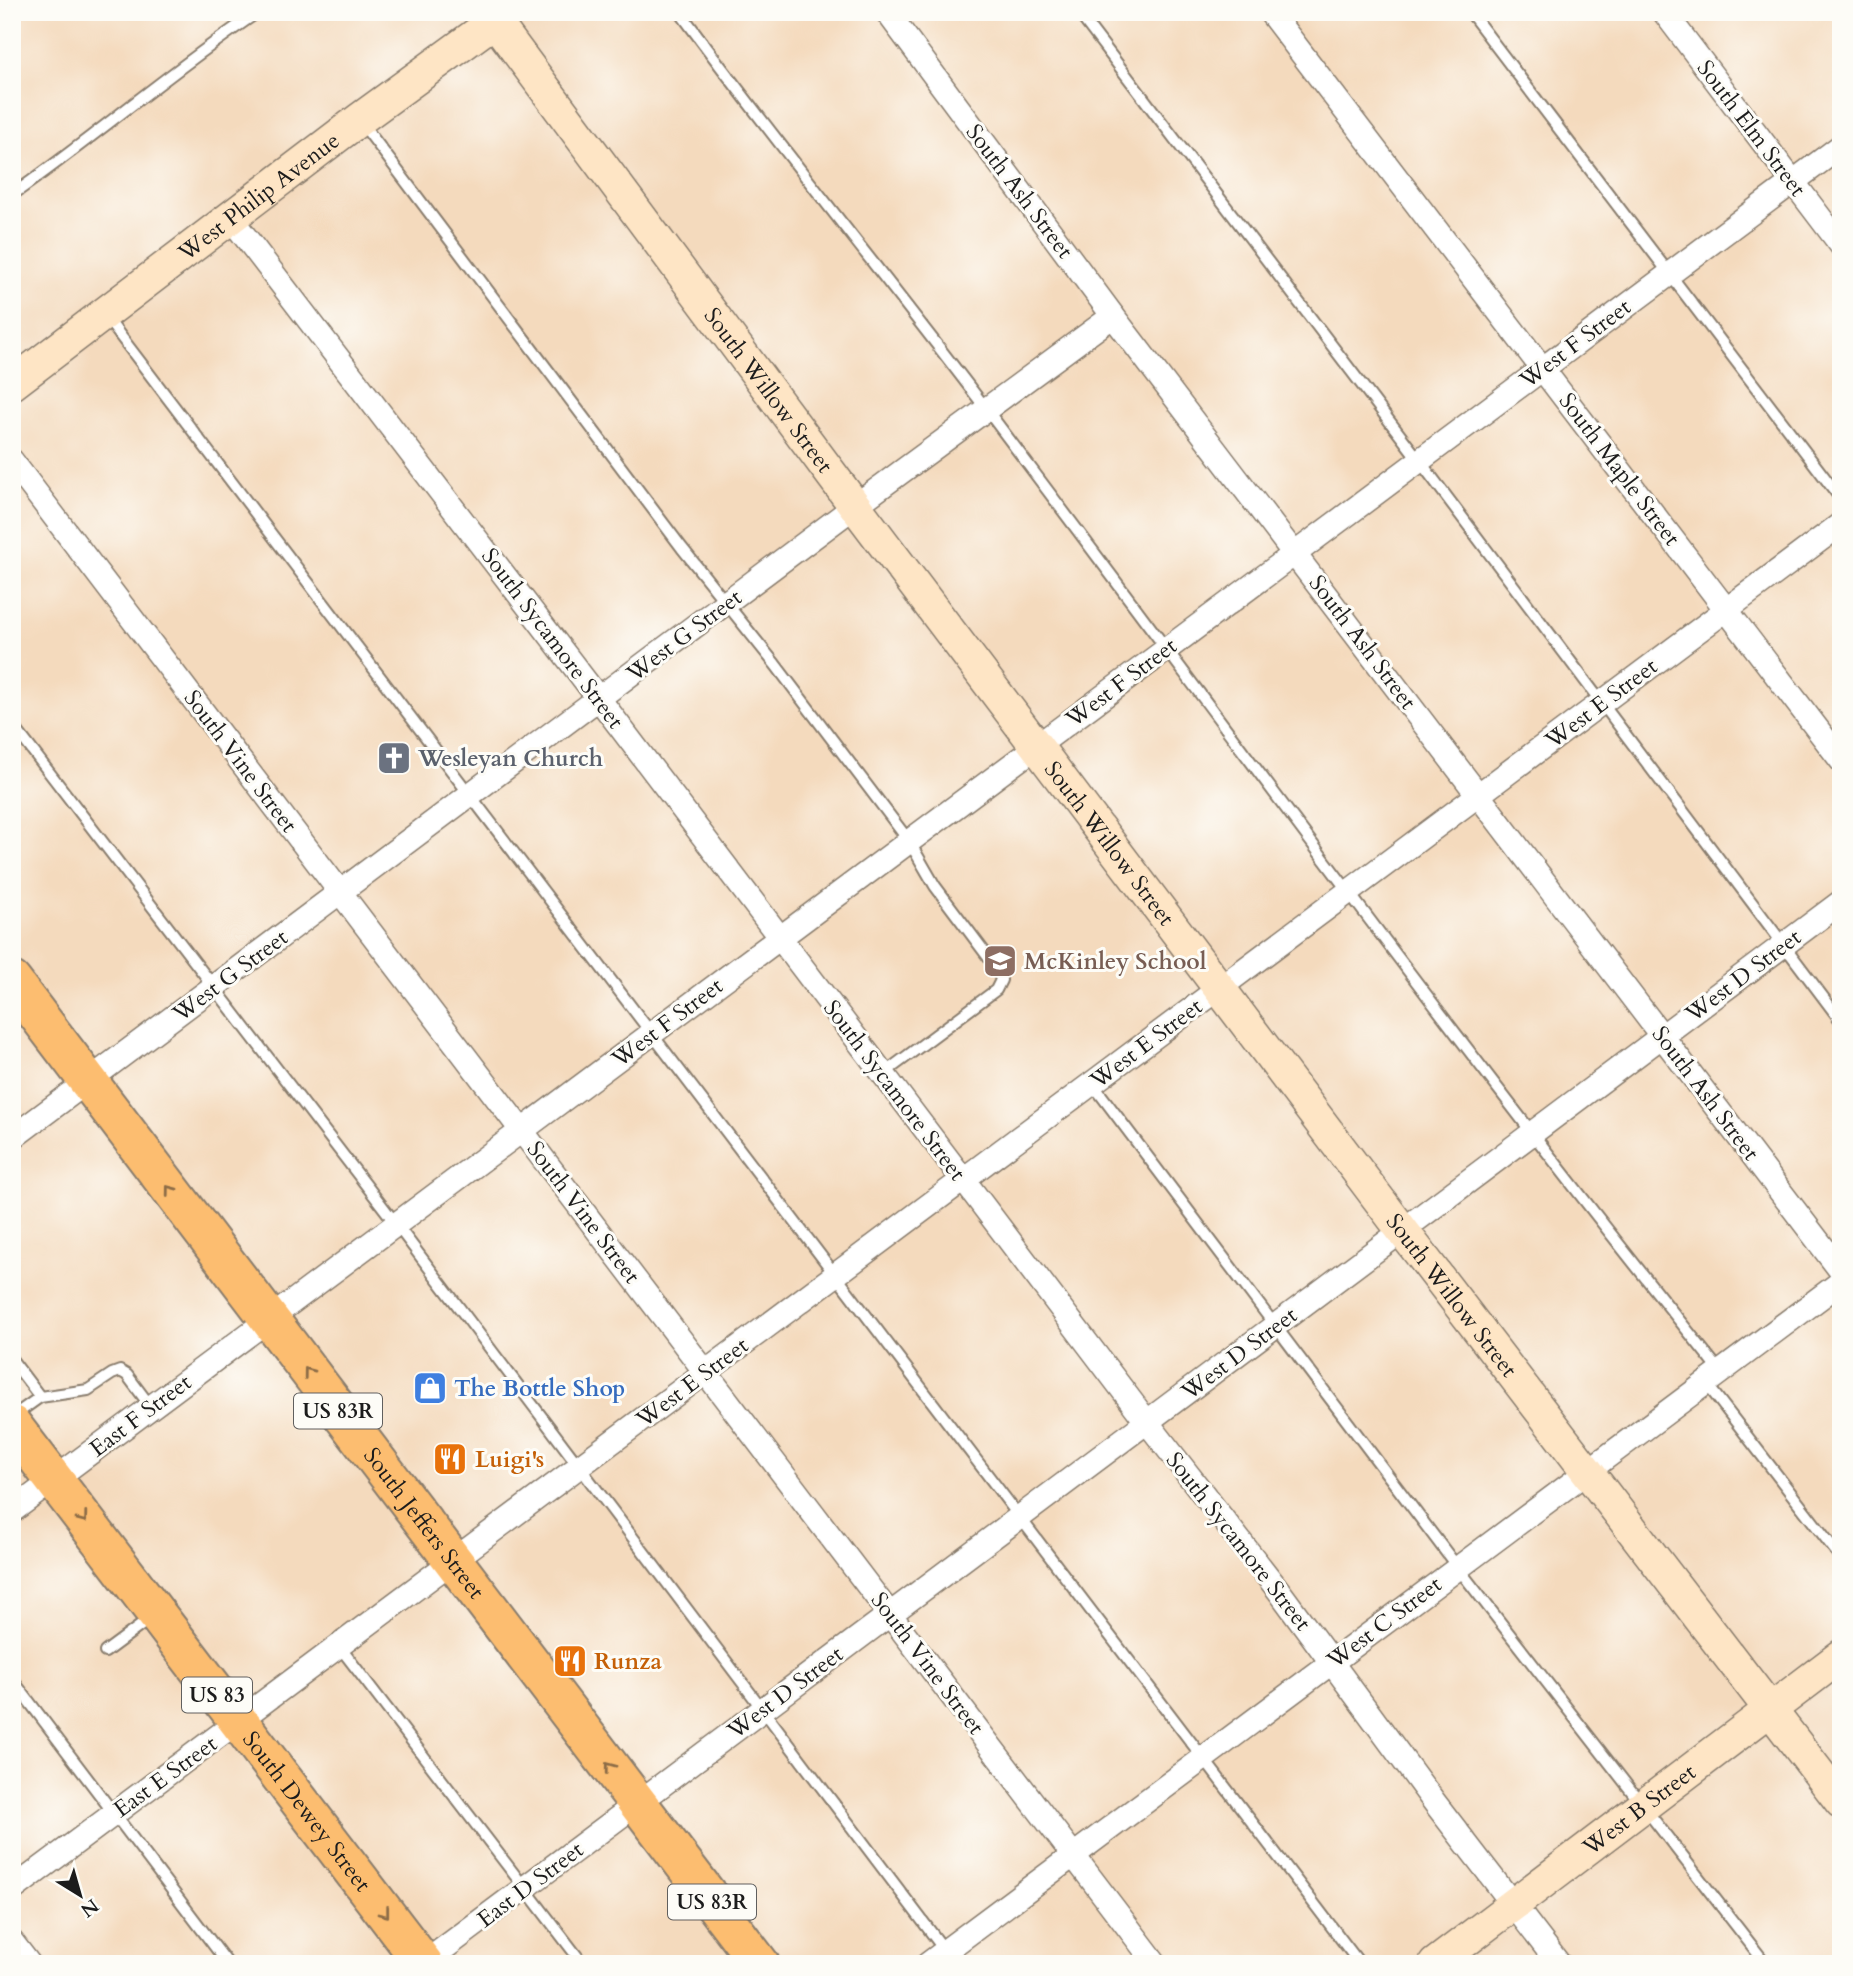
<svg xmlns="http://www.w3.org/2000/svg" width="1853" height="1976" font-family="Cardo,serif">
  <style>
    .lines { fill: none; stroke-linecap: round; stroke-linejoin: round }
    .lane-casing { stroke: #887b6c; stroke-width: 14 }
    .street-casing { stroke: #887b6c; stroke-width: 26 }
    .secondary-casing { stroke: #887b6c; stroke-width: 35 }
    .highway-casing { stroke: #887b6c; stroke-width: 42 }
    .lane { stroke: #fff; stroke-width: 10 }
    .street { stroke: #fff; stroke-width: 23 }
    .secondary { stroke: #fee5c5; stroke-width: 32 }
    .highway { stroke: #fcbd6f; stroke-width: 38 }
    .oneway { stroke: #8c6c46 }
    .labels { text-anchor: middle; stroke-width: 6; stroke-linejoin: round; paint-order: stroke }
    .shield { fill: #fdfcf7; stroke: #605f5e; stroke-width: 2 }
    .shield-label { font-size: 21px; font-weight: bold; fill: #1c1c1c }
    .street-label { font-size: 23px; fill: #1c1c1c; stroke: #fdfcf7 }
    .worship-label { font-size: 23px; font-weight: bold; fill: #5b616d; stroke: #fdfcf7; text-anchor: start }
    .education-label { font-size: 23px; font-weight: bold; fill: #785e54; stroke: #fdfcf7; text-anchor: start }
    .shop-label { font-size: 23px; font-weight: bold; fill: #366cbe; stroke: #fdfcf7; text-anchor: start }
    .food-label { font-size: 23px; font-weight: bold; fill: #c56008; stroke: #fdfcf7; text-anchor: start }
  </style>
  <rect width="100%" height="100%" fill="#fdfcf7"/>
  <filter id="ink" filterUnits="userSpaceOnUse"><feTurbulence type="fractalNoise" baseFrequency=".0143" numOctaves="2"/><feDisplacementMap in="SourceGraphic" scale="14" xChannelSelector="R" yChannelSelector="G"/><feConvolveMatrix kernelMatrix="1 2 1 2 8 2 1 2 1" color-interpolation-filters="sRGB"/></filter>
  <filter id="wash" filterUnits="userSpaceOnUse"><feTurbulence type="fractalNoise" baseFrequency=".00686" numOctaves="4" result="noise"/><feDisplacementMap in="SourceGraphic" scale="28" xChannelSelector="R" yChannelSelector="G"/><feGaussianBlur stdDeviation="1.57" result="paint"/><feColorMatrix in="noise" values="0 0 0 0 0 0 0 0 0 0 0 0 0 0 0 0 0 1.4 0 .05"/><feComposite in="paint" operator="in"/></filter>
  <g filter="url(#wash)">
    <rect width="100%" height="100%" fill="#f4dabd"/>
  </g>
  <g filter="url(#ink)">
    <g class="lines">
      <g class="lane-casing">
        <g id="lane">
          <path d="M 680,12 C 780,148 888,279 990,414 C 1232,734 1468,1059 1720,1371"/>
          <path d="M 1078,12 L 1419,460 L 1841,1021"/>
          <path d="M 1470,12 L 1841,499"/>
          <path d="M 361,122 L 682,548 L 775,664 L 909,841 L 935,886 L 998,970 L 1001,980 L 996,990 L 883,1074"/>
          <path d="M 12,195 C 96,136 173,69 258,12"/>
          <path d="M 106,317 L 1360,1964"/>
          <path d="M 12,724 L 396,1224 L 955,1964"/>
          <path d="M 1092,1083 L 1458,1568 L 1766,1964"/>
          <path d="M 12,1360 L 40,1397 L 88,1390 L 112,1374 L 120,1371 L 127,1375 L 151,1407"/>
          <path d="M 1706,1383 L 1841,1558"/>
          <path d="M 12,1417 L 40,1397"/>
          <path d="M 339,1646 L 583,1964"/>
          <path d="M 105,1652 L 151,1618"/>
          <path d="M 12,1679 L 228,1964"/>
        </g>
      </g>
      <g class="street-casing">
        <g id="street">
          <path d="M 887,12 L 1113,316 L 1841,1271"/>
          <path d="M 1270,12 L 1841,760"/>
          <path d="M 1664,12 L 1841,245"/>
          <path d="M 230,217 L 599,699 L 1147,1422 L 1279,1591 L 1435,1803 L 1559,1964"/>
          <path d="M 12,461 L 1156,1964"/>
          <path d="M 12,1138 L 855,506 L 1113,316"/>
          <path d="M 12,1511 L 1841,146"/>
          <path d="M 12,1890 L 1841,524"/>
          <path d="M 12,1942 L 29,1964"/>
          <path d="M 423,1964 L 1841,902"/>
          <path d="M 928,1964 L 1841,1282"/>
        </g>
      </g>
      <g class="secondary-casing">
        <g id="secondary">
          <path id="s1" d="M 488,12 L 855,506 L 1402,1230 L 1841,1802"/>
          <path id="s2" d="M 12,384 L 360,119 L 507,12"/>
          <path id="s3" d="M 1435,1964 L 1841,1656"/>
        </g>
      </g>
      <g class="highway-casing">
        <g id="highway">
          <path id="s4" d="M 12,981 L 760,1964"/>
          <path id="s5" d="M 12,1425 L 424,1964"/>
        </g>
      </g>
      <use href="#lane" class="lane"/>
      <use href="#street" class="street"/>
      <use href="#secondary" class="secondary"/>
      <use href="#highway" class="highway"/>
    </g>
    <defs><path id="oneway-chevron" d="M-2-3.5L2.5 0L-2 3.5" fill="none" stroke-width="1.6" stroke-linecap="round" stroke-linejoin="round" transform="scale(1.75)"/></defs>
    <g class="oneway">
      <use href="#oneway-chevron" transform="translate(170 1190) rotate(-127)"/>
      <use href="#oneway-chevron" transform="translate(308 1372) rotate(-127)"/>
      <use href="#oneway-chevron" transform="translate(83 1518) rotate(53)"/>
      <use href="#oneway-chevron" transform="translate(609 1767) rotate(-127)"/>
      <use href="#oneway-chevron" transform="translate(385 1913) rotate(52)"/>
    </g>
  </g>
  <defs>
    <g id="church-square" transform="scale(1.75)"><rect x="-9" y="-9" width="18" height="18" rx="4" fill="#6b7280" stroke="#fdfcf7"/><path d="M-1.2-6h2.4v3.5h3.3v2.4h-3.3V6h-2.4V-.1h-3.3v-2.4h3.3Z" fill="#fff"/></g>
    <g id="school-square" transform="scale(1.75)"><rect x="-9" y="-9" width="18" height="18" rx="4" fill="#8d6e63" stroke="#fdfcf7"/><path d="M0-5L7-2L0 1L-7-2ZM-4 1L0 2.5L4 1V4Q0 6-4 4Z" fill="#fff"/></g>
    <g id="shop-square" transform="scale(1.75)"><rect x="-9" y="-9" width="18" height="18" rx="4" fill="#3f7fe0" stroke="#fdfcf7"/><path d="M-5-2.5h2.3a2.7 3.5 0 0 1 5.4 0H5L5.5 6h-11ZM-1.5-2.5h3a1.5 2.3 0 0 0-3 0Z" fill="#fff"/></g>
    <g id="restaurant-square" transform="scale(1.75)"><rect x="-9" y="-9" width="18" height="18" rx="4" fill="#e8710a" stroke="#fdfcf7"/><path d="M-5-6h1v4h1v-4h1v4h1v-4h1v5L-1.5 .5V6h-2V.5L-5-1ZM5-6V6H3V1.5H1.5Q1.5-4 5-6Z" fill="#fff"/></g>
  </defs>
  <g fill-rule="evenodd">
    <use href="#church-square" x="394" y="758"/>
    <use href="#school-square" x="1000" y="961"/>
    <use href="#shop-square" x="430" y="1388"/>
    <use href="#restaurant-square" x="450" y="1459"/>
    <use href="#restaurant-square" x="570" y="1661"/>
  </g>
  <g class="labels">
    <g class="shield">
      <rect x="294" y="1393.5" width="88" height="35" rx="5"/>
      <rect x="182" y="1677.5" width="70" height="35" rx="5"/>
      <rect x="668" y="1884.5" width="88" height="35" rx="5"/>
    </g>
    <g class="shield-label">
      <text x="338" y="1418">US 83R</text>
      <text x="217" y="1702">US 83</text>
      <text x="712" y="1909">US 83R</text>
    </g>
    <g class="street-label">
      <text transform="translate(1752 128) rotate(53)" y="8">South Elm Street</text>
      <text transform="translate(1020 191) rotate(53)" y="8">South Ash Street</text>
      <text dy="8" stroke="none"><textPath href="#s2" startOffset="310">West Philip Avenue</textPath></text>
      <text transform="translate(1575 343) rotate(-37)" y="8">West F Street</text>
      <text dy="8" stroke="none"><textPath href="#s1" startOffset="471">South Willow Street</textPath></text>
      <text transform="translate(1620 469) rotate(53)" y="8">South Maple Street</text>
      <text transform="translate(684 635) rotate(-37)" y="8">West G Street</text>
      <text transform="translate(553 638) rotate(53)" y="8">South Sycamore Street</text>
      <text transform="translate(1363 642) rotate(53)" y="8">South Ash Street</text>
      <text transform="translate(1121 682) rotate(-37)" y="8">West F Street</text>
      <text transform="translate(1601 703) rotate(-37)" y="8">West E Street</text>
      <text transform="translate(241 761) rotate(53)" y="8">South Vine Street</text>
      <text dy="8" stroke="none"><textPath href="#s1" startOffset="1038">South Willow Street</textPath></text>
      <text transform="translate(230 975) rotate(-37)" y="8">West G Street</text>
      <text transform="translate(1743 975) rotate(-37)" y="8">West D Street</text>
      <text transform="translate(667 1022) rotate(-37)" y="8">West F Street</text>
      <text transform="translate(1146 1043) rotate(-37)" y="8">West E Street</text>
      <text transform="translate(895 1090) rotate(53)" y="8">South Sycamore Street</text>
      <text transform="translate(1706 1093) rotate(53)" y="8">South Ash Street</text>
      <text transform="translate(584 1212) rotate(53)" y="8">South Vine Street</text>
      <text dy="8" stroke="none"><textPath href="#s1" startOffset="1605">South Willow Street</textPath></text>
      <text transform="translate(1239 1353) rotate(-37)" y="8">West D Street</text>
      <text transform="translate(692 1382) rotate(-37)" y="8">West E Street</text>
      <text transform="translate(140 1415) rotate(-37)" y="8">East F Street</text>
      <text dy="8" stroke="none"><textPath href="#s4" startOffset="681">South Jeffers Street</textPath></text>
      <text transform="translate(1239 1541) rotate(52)" y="8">South Sycamore Street</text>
      <text transform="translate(1384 1622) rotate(-37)" y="8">West C Street</text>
      <text transform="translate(928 1663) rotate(53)" y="8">South Vine Street</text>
      <text transform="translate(785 1692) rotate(-37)" y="8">West D Street</text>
      <text transform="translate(165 1776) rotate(-36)" y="8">East E Street</text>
      <text dy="8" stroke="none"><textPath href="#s3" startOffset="256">West B Street</textPath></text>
      <text dy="8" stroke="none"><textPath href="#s5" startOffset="486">South Dewey Street</textPath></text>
      <text transform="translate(530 1884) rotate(-37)" y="8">East D Street</text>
    </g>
    <g class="worship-label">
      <text x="418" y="766">Wesleyan Church</text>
    </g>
    <g class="education-label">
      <text x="1024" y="969">McKinley School</text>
    </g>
    <g class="shop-label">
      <text x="454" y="1396">The Bottle Shop</text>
    </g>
    <g class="food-label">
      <text x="475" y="1467">Luigi's</text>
      <text x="594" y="1669">Runza</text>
    </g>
  </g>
  <rect width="1853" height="1976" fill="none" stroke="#fdfcf7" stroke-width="42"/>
  <g transform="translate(80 1895) rotate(143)" stroke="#fdfcf7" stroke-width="5" paint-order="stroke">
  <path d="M0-5L12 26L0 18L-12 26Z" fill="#1c1c1c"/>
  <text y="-10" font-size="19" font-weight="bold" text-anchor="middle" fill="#1c1c1c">N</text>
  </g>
</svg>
